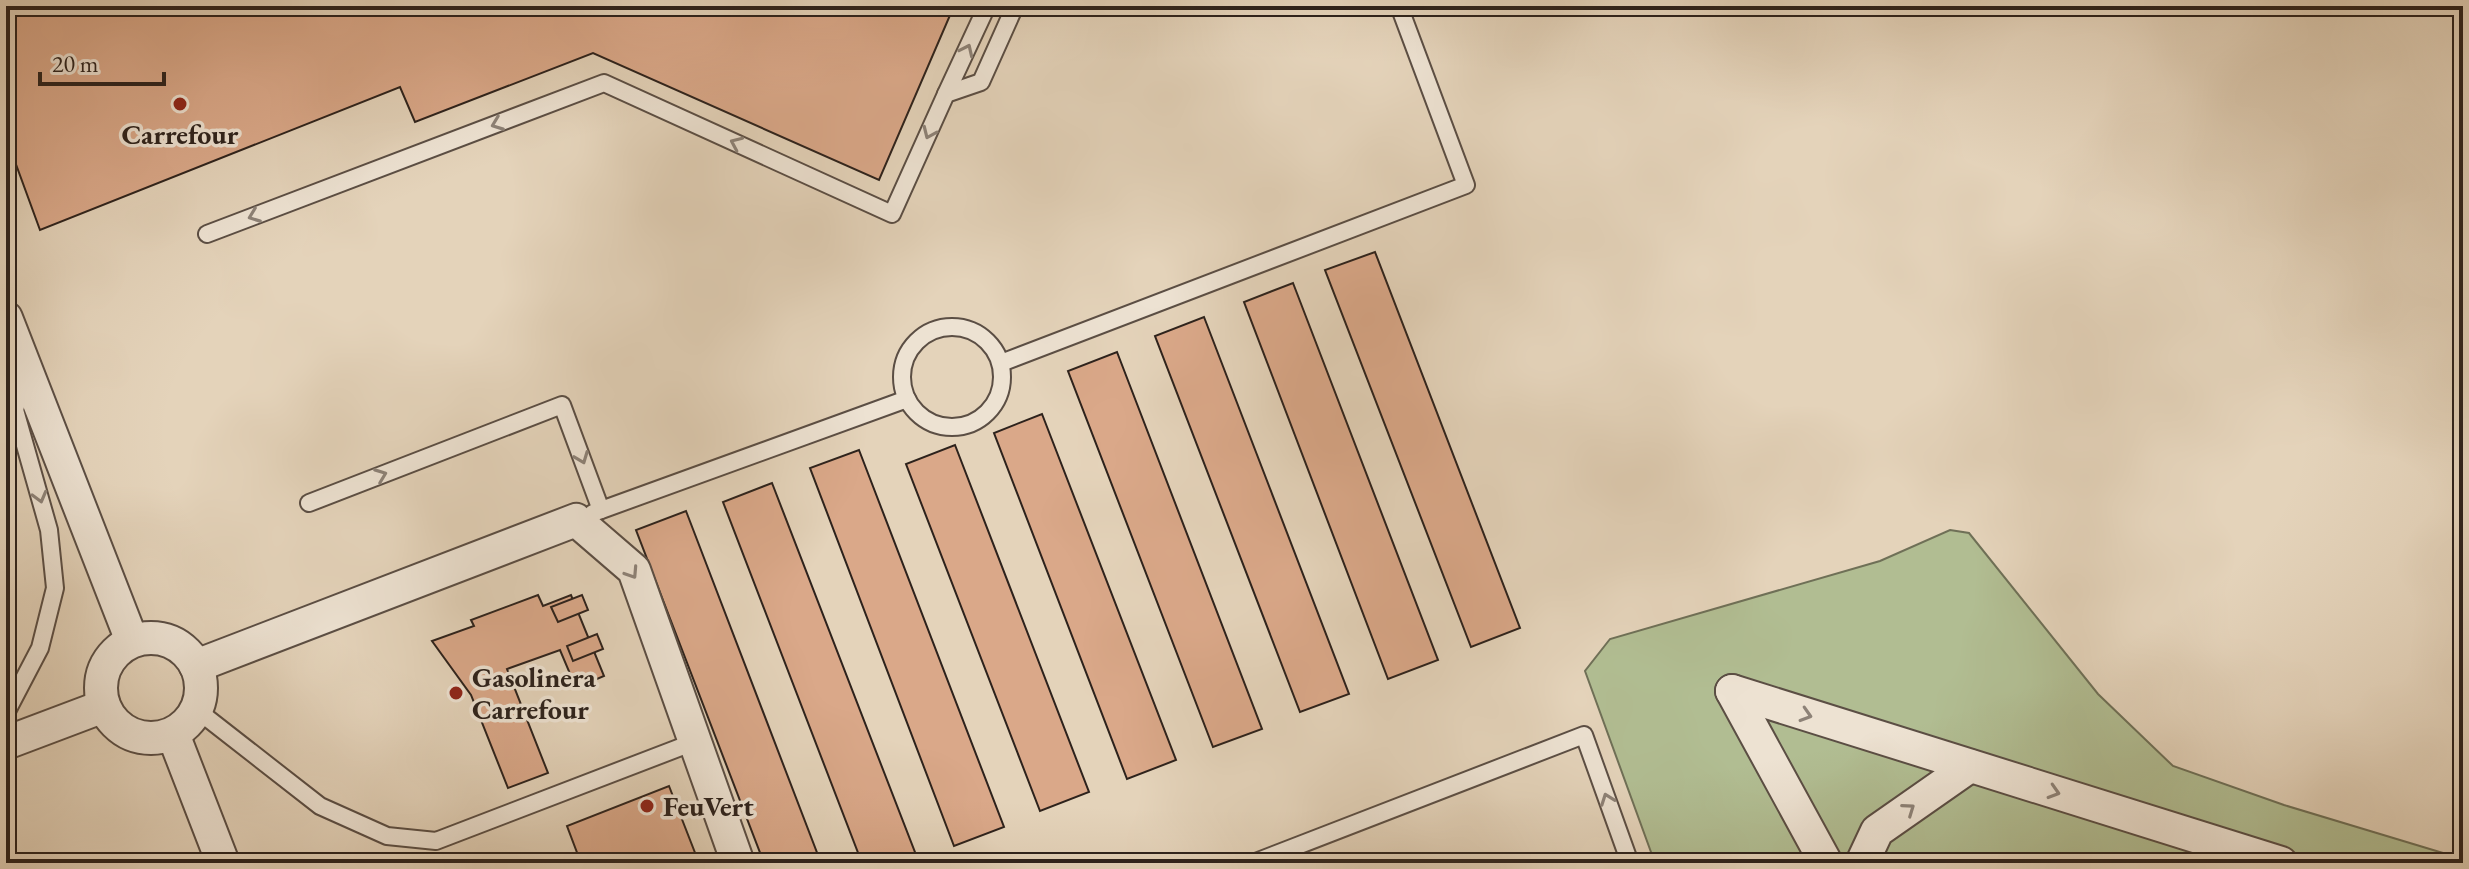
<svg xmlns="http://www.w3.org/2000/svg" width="2469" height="869" font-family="'EB Garamond',serif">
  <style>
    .green { fill: #b1bd92; stroke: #6f7057; stroke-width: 2 }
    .building { fill: #daa889; stroke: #2d221c; stroke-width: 2 }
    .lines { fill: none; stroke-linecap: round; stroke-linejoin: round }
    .lane-casing { stroke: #5b4e44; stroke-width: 20 }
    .street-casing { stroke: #5b4e44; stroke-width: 36 }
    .lane { stroke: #ede2d2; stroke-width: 16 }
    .street { stroke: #ede2d2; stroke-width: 32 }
    .oneway { stroke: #8d8277 }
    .poi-dot { fill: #8f2418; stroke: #ede2d2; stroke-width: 3 }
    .labels { text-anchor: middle; stroke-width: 7; stroke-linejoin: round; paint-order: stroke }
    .poi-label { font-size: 28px; font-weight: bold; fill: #2d221c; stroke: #ede2d2; text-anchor: start }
  </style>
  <rect width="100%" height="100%" fill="#e4d3ba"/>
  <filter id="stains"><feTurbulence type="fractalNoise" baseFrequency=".0025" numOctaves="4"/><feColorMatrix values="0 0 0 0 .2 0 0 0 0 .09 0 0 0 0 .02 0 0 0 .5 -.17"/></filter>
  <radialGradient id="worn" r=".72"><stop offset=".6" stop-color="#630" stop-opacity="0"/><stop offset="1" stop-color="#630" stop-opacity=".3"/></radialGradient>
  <path class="green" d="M 1950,530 L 1969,533 L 2098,694 L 2173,766 L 2284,805 L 2463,859 L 2463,863 L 1655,863 L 1585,671 L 1610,639 L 1880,561 Z"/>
  <g class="building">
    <path d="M 6,6 L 954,6 L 879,180 L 593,53 L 415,122 L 400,87 L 40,230 L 6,137 Z"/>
    <path d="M 1375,252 L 1520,628 L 1471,647 L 1325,270 Z"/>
    <path d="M 1293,283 L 1438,660 L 1388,679 L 1244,302 Z"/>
    <path d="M 1204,317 L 1349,694 L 1300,712 L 1155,336 Z"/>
    <path d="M 1117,352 L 1262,729 L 1213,747 L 1068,371 Z"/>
    <path d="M 1042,414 L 1176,760 L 1127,779 L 994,433 Z"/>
    <path d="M 955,445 L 1089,792 L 1040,811 L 906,464 Z"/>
    <path d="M 859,450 L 1004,827 L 954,846 L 810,468 Z"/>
    <path d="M 772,483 L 918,860 L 910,863 L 862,863 L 723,502 Z"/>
    <path d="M 686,511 L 821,863 L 764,863 L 636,530 Z"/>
    <path d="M 538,595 L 543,606 L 571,595 L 604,676 L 576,688 L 560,650 L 507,669 L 548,773 L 508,788 L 471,695 L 432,641 L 474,626 L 471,620 Z"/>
    <path d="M 582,595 L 588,610 L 558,622 L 551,607 Z"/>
    <path d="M 597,634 L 603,649 L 573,661 L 567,646 Z"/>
    <path d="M 669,786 L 699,863 L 581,863 L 567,826 Z"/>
  </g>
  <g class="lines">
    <g class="lane-casing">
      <g id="lane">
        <path d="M 946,94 L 987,6"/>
        <path d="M 207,234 L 604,83 L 892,214 L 946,94 L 981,82 L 1015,6"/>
        <circle cx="952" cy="377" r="50"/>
        <path d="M 1001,363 L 1466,185 L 1399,6"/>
        <path d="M 309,503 L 562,405 L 601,510"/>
        <path d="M 593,513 L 907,399"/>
        <path d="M 197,710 L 320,806 L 387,836 L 436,841 L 694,742"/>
        <path d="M 6,713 L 40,648 L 55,588 L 49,530 L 15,410 L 24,373"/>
        <path d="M 1253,863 L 1584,735 L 1630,863"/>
      </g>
    </g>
    <g class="street-casing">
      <g id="street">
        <path d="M 6,318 L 132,641"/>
        <circle cx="151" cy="688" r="50"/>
        <path d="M 196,666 L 576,520 L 634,570 L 738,863"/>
        <path d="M 1732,691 L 2281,863"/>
        <path d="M 1732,691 L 1826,863"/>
        <path d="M 173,734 L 223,863"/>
        <path d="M 6,743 L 104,706"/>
        <path d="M 1862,863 L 1877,831 L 1970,766"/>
      </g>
    </g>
    <use href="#lane" class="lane"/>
    <use href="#street" class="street"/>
  </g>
  <defs><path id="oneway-chevron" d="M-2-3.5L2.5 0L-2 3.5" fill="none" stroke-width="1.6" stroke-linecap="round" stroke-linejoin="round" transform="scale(2)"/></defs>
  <g class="oneway">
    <use href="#oneway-chevron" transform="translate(967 50) rotate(-65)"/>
    <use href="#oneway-chevron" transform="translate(497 124) rotate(159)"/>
    <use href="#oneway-chevron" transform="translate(929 133) rotate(114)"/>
    <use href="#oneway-chevron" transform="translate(736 143) rotate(-156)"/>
    <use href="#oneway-chevron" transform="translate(254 216) rotate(159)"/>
    <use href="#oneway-chevron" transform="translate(582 458) rotate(69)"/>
    <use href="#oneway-chevron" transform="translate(381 475) rotate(-21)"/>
    <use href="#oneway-chevron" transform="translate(40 497) rotate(75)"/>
    <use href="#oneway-chevron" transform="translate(632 573) rotate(57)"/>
    <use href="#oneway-chevron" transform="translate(1806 715) rotate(17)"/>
    <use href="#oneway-chevron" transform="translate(2054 792) rotate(17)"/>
    <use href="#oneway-chevron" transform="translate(1607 799) rotate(-110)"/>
    <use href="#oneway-chevron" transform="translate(1909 809) rotate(-35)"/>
  </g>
  <g class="poi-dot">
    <circle cx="180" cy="104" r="8"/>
    <circle cx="456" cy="693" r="8"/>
    <circle cx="647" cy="806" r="8"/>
  </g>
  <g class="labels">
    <g class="poi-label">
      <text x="180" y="144" text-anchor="middle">Carrefour</text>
      <text x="472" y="687">Gasolinera<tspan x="472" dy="32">Carrefour</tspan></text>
      <text x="663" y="816">FeuVert</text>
    </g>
  </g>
  <rect width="2469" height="869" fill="none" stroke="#e4d3ba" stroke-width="32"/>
  <rect x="8" y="8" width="2453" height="853" fill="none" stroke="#2d221c" stroke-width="4"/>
  <rect x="16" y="16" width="2437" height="837" fill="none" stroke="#2d221c" stroke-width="2"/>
  <path d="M40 72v12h124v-12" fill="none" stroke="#2d221c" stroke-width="4"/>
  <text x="52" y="72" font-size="24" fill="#2d221c" stroke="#ede2d2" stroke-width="6" paint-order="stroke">20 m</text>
  <rect width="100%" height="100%" filter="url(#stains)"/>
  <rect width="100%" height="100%" fill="url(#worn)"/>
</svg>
